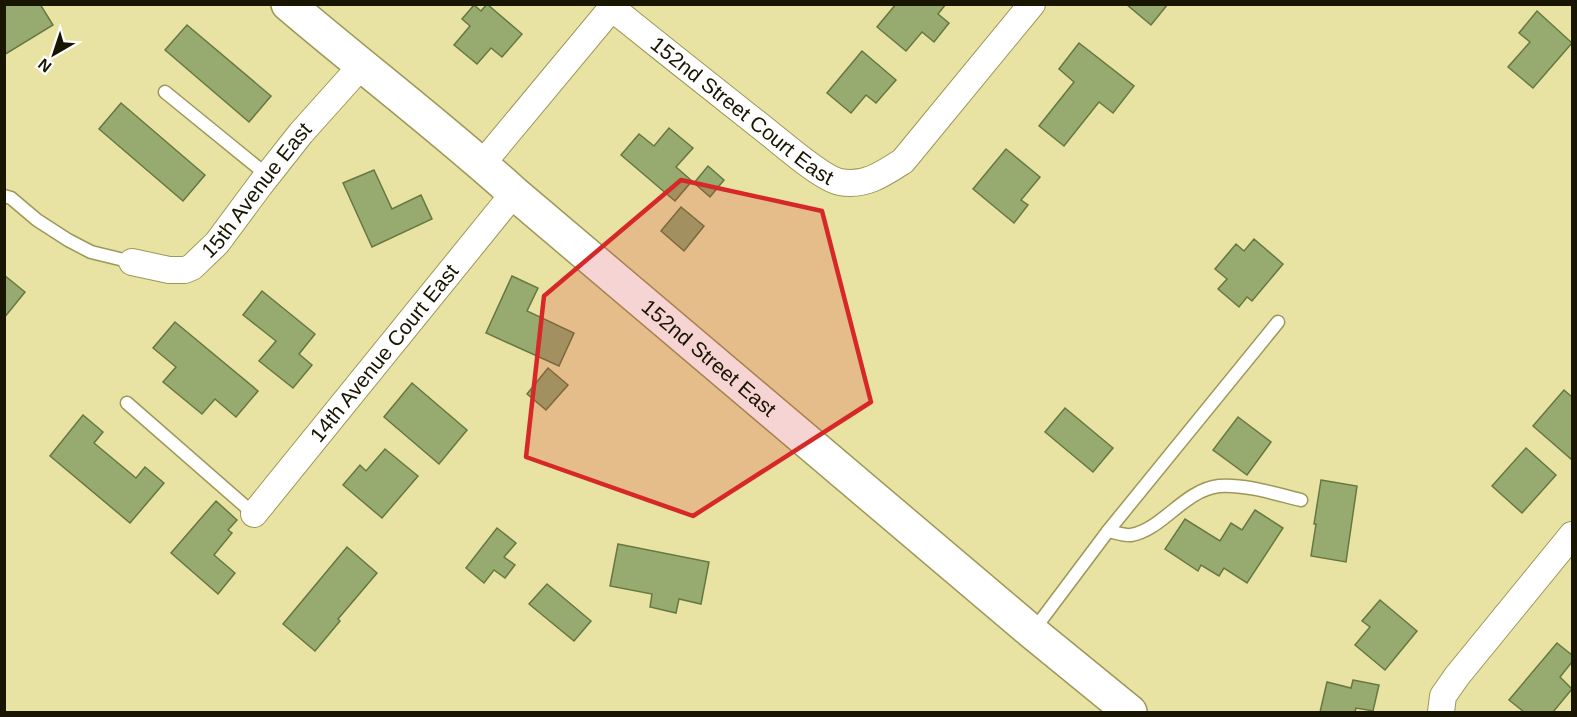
<svg xmlns="http://www.w3.org/2000/svg" width="1577" height="717" font-family="Helvetica,sans-serif">
  <style>
    .building { fill: #97aa70; stroke: #667840; stroke-width: 1.5 }
    .lines { fill: none; stroke-linecap: round; stroke-linejoin: round }
    .service-casing { stroke: #9d9759; stroke-width: 15 }
    .minor-casing { stroke: #9d9759; stroke-width: 28 }
    .secondary-casing { stroke: #9d9759; stroke-width: 36 }
    .service { stroke: #fff; stroke-width: 12 }
    .minor { stroke: #fff; stroke-width: 26 }
    .secondary { stroke: #fff; stroke-width: 33 }
    .marked { fill: #d62828; fill-opacity: 0.2; stroke: #d62828; stroke-width: 4.5; stroke-linejoin: round }
    .labels { text-anchor: middle; stroke-width: 6; stroke-linejoin: round; paint-order: stroke }
    .street-label { font-size: 21px; fill: #181500; stroke: #fff }
  </style>
  <rect width="100%" height="100%" fill="#e9e3a3"/>
  <g class="building">
    <path d="M 4,4 L 40,4 L 53,25 L 4,55 Z"/>
    <path d="M 487,4 L 522,34 L 502,57 L 491,48 L 477,64 L 454,45 L 470,26 L 462,19 L 474,5 L 481,11 Z"/>
    <path d="M 896,4 L 946,4 L 938,14 L 949,23 L 934,42 L 922,32 L 906,51 L 877,27 Z"/>
    <path d="M 1126,4 L 1168,4 L 1151,25 Z"/>
    <path d="M 1537,11 L 1572,43 L 1533,88 L 1508,67 L 1530,42 L 1519,33 Z"/>
    <path d="M 187,25 L 271,96 L 249,122 L 165,50 Z"/>
    <path d="M 1079,43 L 1134,86 L 1113,113 L 1099,102 L 1064,146 L 1039,126 L 1074,82 L 1059,69 Z"/>
    <path d="M 862,51 L 896,80 L 876,103 L 866,95 L 851,113 L 827,93 Z"/>
    <path d="M 121,103 L 205,175 L 183,201 L 99,129 Z"/>
    <path d="M 669,128 L 693,148 L 676,167 L 692,181 L 675,201 L 621,155 L 639,134 L 654,146 Z"/>
    <path d="M 1006,149 L 1040,177 L 1021,200 L 1028,205 L 1014,223 L 973,189 Z"/>
    <path d="M 708,166 L 724,180 L 710,197 L 694,183 Z"/>
    <path d="M 374,170 L 392,209 L 421,195 L 432,219 L 372,247 L 343,183 Z"/>
    <path d="M 681,207 L 704,226 L 684,251 L 661,231 Z"/>
    <path d="M 1254,239 L 1283,264 L 1252,301 L 1247,297 L 1239,307 L 1218,289 L 1227,279 L 1215,269 L 1236,244 L 1244,251 Z"/>
    <path d="M 4,275 L 25,292 L 4,318 Z"/>
    <path d="M 512,276 L 538,288 L 527,311 L 574,333 L 559,366 L 486,333 Z"/>
    <path d="M 262,291 L 315,334 L 299,354 L 312,365 L 293,388 L 259,361 L 276,341 L 243,315 Z"/>
    <path d="M 175,322 L 258,391 L 236,417 L 215,399 L 202,414 L 163,382 L 176,367 L 153,348 Z"/>
    <path d="M 548,368 L 568,385 L 546,410 L 527,394 Z"/>
    <path d="M 412,383 L 467,430 L 439,464 L 384,417 Z"/>
    <path d="M 1564,390 L 1572,397 L 1572,457 L 1571,459 L 1533,426 Z"/>
    <path d="M 1065,408 L 1113,448 L 1093,472 L 1045,432 Z"/>
    <path d="M 83,415 L 103,432 L 94,443 L 136,478 L 145,467 L 164,483 L 130,523 L 50,456 Z"/>
    <path d="M 1238,417 L 1271,442 L 1247,475 L 1213,450 Z"/>
    <path d="M 1526,448 L 1556,475 L 1522,513 L 1492,486 Z"/>
    <path d="M 385,449 L 418,476 L 382,518 L 343,485 L 360,465 L 366,471 Z"/>
    <path d="M 1321,480 L 1357,486 L 1346,562 L 1311,556 L 1316,524 L 1314,524 Z"/>
    <path d="M 216,501 L 237,520 L 228,530 L 232,533 L 214,555 L 235,573 L 218,594 L 171,553 Z"/>
    <path d="M 1255,510 L 1283,528 L 1247,583 L 1224,568 L 1219,576 L 1201,565 L 1198,571 L 1165,549 L 1185,519 L 1220,541 L 1231,523 L 1242,530 Z"/>
    <path d="M 497,528 L 516,543 L 504,557 L 515,565 L 505,578 L 494,570 L 484,583 L 466,568 Z"/>
    <path d="M 618,544 L 709,562 L 701,604 L 679,599 L 676,613 L 650,607 L 652,594 L 610,586 Z"/>
    <path d="M 347,547 L 377,573 L 338,619 L 340,621 L 315,651 L 283,624 Z"/>
    <path d="M 547,584 L 591,621 L 574,641 L 529,604 Z"/>
    <path d="M 1380,600 L 1417,631 L 1385,670 L 1355,645 L 1370,627 L 1362,621 Z"/>
    <path d="M 1557,643 L 1572,655 L 1572,662 L 1560,677 L 1572,689 L 1553,712 L 1524,712 L 1509,700 Z"/>
    <path d="M 1353,680 L 1379,685 L 1373,711 L 1356,708 L 1355,712 L 1320,712 L 1327,682 L 1351,688 Z"/>
  </g>
  <g class="lines">
    <g class="service-casing">
      <g id="service">
        <path d="M 165,92 L 267,175"/>
        <path d="M 4,196 L 11,198 L 37,220 L 68,240 L 91,252 L 132,262"/>
        <path d="M 127,403 L 254,514"/>
        <path d="M 1108,531 C 1115,532 1124,536 1131,535 C 1162,530 1184,490 1219,486 C 1245,484 1276,494 1301,500"/>
        <path d="M 1033,631 L 1108,531 L 1278,322"/>
      </g>
    </g>
    <g class="minor-casing">
      <g id="minor">
        <path id="s1" d="M 612,8 C 664,50 717,92 769,133 C 784,145 823,179 840,182 C 864,187 883,174 903,161 L 1032,4"/>
        <path d="M 482,164 L 615,4"/>
        <path id="s2" d="M 132,262 L 169,270 L 185,270 L 192,267 L 217,243 L 260,185 L 301,133 L 361,66"/>
        <path id="s3" d="M 254,514 L 514,193"/>
        <path d="M 1441,712 L 1443,696 L 1457,676 L 1572,535"/>
      </g>
    </g>
    <g class="secondary-casing">
      <g id="secondary">
        <path id="s4" d="M 288,4 C 363,68 441,127 514,193 L 1032,632 L 1130,712"/>
      </g>
    </g>
    <use href="#service" class="service"/>
    <use href="#minor" class="minor"/>
    <use href="#secondary" class="secondary"/>
  </g>
  <path class="marked" d="M 681,180 L 822,211 L 871,402 L 693,516 L 526,457 L 544,296 Z"/>
  <g class="labels">
    <g class="street-label">
      <text dy="7" stroke="none"><textPath href="#s1" startOffset="166">152nd Street Court East</textPath></text>
      <text dy="7" stroke="none"><textPath href="#s2" startOffset="162">15th Avenue East</textPath></text>
      <text dy="7" stroke="none"><textPath href="#s3" startOffset="207">14th Avenue Court East</textPath></text>
      <text dy="7" stroke="none"><textPath href="#s4" startOffset="550">152nd Street East</textPath></text>
    </g>
  </g>
  <rect width="1577" height="717" fill="none" stroke="#181500" stroke-width="12"/>
  <g transform="translate(54 54) rotate(219)" stroke="#ffffff" stroke-width="4.5" paint-order="stroke">
  <path d="M0-4.5L10 22L0 15L-10 22Z" fill="#181500"/>
  <text y="-9" font-size="16" font-weight="bold" text-anchor="middle" fill="#181500">N</text>
  </g>
</svg>
